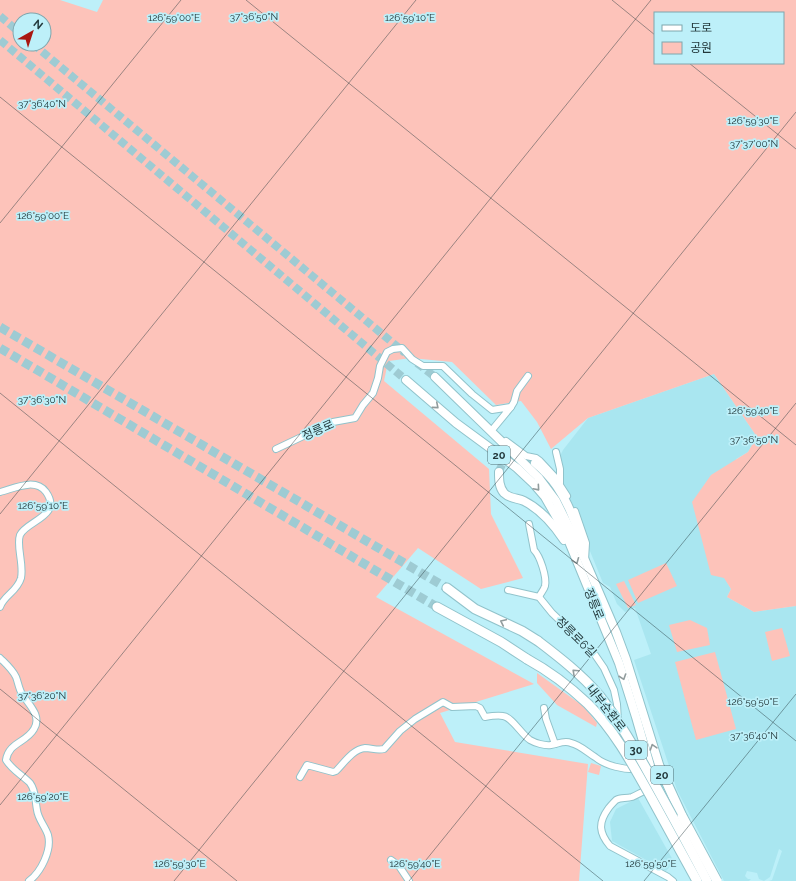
<svg xmlns="http://www.w3.org/2000/svg" width="796" height="881" font-family="Raleway,'Noto Sans KR',sans-serif">
  <style>
    .built { fill: #a9e6f0 }
    .green { fill: #fdc3ba; fill-rule: evenodd }
    .lines { fill: none; stroke-linecap: round; stroke-linejoin: round }
    .major-tunnel { stroke: #9ecbd3; stroke-width: 8; stroke-dasharray: 8 4; stroke-linecap: butt }
    .highway-tunnel { stroke: #9ecbd3; stroke-width: 9; stroke-dasharray: 9 4.5; stroke-linecap: butt }
    .minor-casing { stroke: #91c3cb; stroke-width: 8 }
    .major-casing { stroke: #91c3cb; stroke-width: 10 }
    .highway-casing { stroke: #91c3cb; stroke-width: 11 }
    .minor { stroke: #fff; stroke-width: 6 }
    .major { stroke: #fff; stroke-width: 8 }
    .highway { stroke: #fff; stroke-width: 9 }
    .highway-bridge-casing { stroke: #91c3cb; stroke-width: 11; stroke-linecap: butt }
    .highway-bridge { stroke: #fff; stroke-width: 9 }
    .oneway { stroke: #919c9d }
    .ticks { fill: none; stroke: #23383b; stroke-width: 1; stroke-opacity: 0.45 }
    .labels { text-anchor: middle; stroke-width: 3.5; stroke-linejoin: round; paint-order: stroke }
    .shield { fill: #bdf0f9; stroke: #516f74; stroke-width: 1 }
    .shield-label { font-size: 11px; font-weight: bold; fill: #23383b }
    .street-label { font-size: 12px; fill: #23383b; stroke: #bdf0f9 }
    .ticks-label { font-size: 10px; text-anchor: middle; fill: #23383b; stroke: #bdf0f9; stroke-width: 3.5; stroke-linejoin: round; paint-order: stroke }
  </style>
  <rect width="100%" height="100%" fill="#bdf0f9"/>
  <g class="built">
    <path d="M 714,374 L 755,434 L 752,445 L 748,452 L 736,459 L 724,577 L 731,589 L 727,597 L 754,612 L 796,606 L 796,881 L 769,881 L 772,880 L 782,851 L 779,849 L 770,877 L 764,881 L 759,879 L 757,873 L 747,871 L 745,876 L 748,879 L 751,879 L 749,881 L 724,881 L 677,790 L 634,660 L 651,654 L 635,608 L 625,612 L 617,604 L 610,587 L 603,583 L 563,485 L 564,473 L 559,458 L 563,450 L 588,418 Z"/>
    <path d="M 638,798 L 674,862 L 666,871 L 612,841 L 610,822 L 616,809 Z"/>
  </g>
  <g class="green">
    <path d="M 0,0 L 60,0 L 97,12 L 103,0 L 796,0 L 796,606 L 754,612 L 727,597 L 731,589 L 724,578 L 711,575 L 692,502 L 711,475 L 748,452 L 752,445 L 755,434 L 714,374 L 588,418 L 551,449 L 537,422 L 521,401 L 496,405 L 452,362 L 411,358 L 389,361 L 388,362 L 384,381 L 489,469 L 491,514 L 523,578 L 481,589 L 418,548 L 376,597 L 534,684 L 440,713 L 455,742 L 588,764 L 579,881 L 0,881 ZM 655,13 L 783,13 L 783,63 L 655,63 ZM 20,20 L 44,20 L 44,44 L 20,44 Z"/>
    <path d="M 666,563 L 677,586 L 638,603 L 628,580 Z"/>
    <path d="M 624,581 L 636,605 L 628,608 L 616,584 Z"/>
    <path d="M 690,620 L 707,628 L 710,645 L 677,652 L 669,625 Z"/>
    <path d="M 782,628 L 790,656 L 772,661 L 765,632 Z"/>
    <path d="M 715,652 L 736,729 L 696,740 L 675,662 Z"/>
    <path d="M 537,673 L 583,706 L 597,723 L 596,727 L 557,705 L 537,683 Z"/>
    <path d="M 591,763 L 601,766 L 599,775 L 588,772 Z"/>
  </g>
  <g class="lines">
    <g class="major-tunnel">
      <path d="M 0,16 L 20,33"/>
      <path d="M 0,40 L 406,380"/>
      <path d="M 33,44 L 405,353"/>
      <path d="M 417,363 L 435,377"/>
      <path d="M 499,472 C 506,450 518,454 535,463"/>
    </g>
    <g class="highway-tunnel">
      <path d="M 0,327 L 447,588"/>
      <path d="M 0,348 L 437,607"/>
    </g>
    <g class="minor-casing">
      <g id="minor">
        <path d="M 511,407 L 514,402 L 517,391 L 528,376"/>
        <path d="M 506,441 L 526,456 L 536,458 L 540,461 L 554,476 L 567,496"/>
        <path d="M 276,449 L 333,422 L 355,418 L 363,405 L 373,393 L 378,378 L 380,366 L 387,352 L 393,349 L 402,348 L 412,359 L 423,366 L 443,366 L 472,394 L 492,410 L 511,407 L 492,430"/>
        <path d="M 556,452 L 560,469 L 560,483"/>
        <path d="M 0,492 C 13,489 35,477 46,492 C 63,516 26,521 20,535 C 16,546 24,564 21,578 C 17,592 4,595 0,607"/>
        <path d="M 575,511 L 586,543 L 585,560"/>
        <path d="M 529,524 L 534,550 C 540,556 547,577 545,586 C 544,590 540,594 539,597"/>
        <path d="M 508,590 L 539,597 L 552,613 L 593,652 L 604,668 L 614,690 L 617,704 L 618,721"/>
        <path d="M 0,658 C 6,664 12,669 16,677 C 18,682 19,689 22,694 C 29,705 42,716 34,729 C 26,743 9,742 6,760 C 12,770 22,775 30,783 C 36,791 35,800 37,810 C 38,819 45,826 48,835 C 52,850 41,872 29,881"/>
        <path d="M 544,708 L 546,719 L 555,744"/>
        <path d="M 300,777 L 307,765 L 333,772 L 336,771 C 344,763 353,749 365,748 C 372,748 377,751 384,749 L 400,731 L 415,719 L 443,702 L 452,707 L 476,706 L 480,708 L 485,717 C 491,716 498,715 503,716 C 512,717 521,734 530,740 C 535,743 545,746 551,745 C 558,744 564,740 571,743 C 580,745 587,752 595,757 C 606,766 624,770 639,769"/>
        <path d="M 649,789 C 643,791 637,795 632,797 C 626,799 621,797 616,800 C 613,803 610,806 608,809 C 598,823 599,833 610,846 L 668,877 L 673,881"/>
        <path d="M 391,860 L 399,866 L 409,881"/>
      </g>
    </g>
    <g class="major-casing">
      <g id="major">
        <path d="M 435,377 L 538,477 L 556,501 L 581,551 L 616,632 L 626,659 L 662,774"/>
        <path d="M 406,380 L 456,423 L 517,468 L 533,483 L 545,497 L 565,532 L 619,663 L 636,717 L 653,776"/>
        <path d="M 535,463 C 553,478 563,493 572,515 C 577,528 581,534 581,548"/>
        <path d="M 499,472 C 499,480 499,487 504,493 C 510,499 518,498 524,501 C 540,509 554,525 564,540"/>
      </g>
    </g>
    <g class="highway-casing">
      <g id="highway">
        <path d="M 447,588 L 475,609 L 522,631 L 538,641"/>
        <path d="M 437,607 L 501,642 L 527,659"/>
        <path d="M 660,768 L 682,816"/>
      </g>
    </g>
    <use href="#minor" class="minor"/>
    <use href="#major" class="major"/>
    <use href="#highway" class="highway"/>
    <g class="highway-bridge-casing">
      <g id="highway-bridge">
        <path d="M 538,641 C 559,657 581,674 599,695 C 618,719 633,745 648,772 C 668,808 688,844 707,881"/>
        <path d="M 527,659 C 549,671 569,686 588,704 C 615,731 633,765 652,799 C 667,826 682,854 697,881"/>
        <path d="M 682,816 L 717,881"/>
      </g>
    </g>
    <use href="#highway-bridge" class="highway-bridge"/>
  </g>
  <defs><path id="oneway-chevron" d="M-2-3.5L2.5 0L-2 3.5" fill="none" stroke-width="1.6" stroke-linecap="round" stroke-linejoin="round"/></defs>
  <g class="oneway">
    <use href="#oneway-chevron" transform="translate(436 406) rotate(40)"/>
    <use href="#oneway-chevron" transform="translate(537 488) rotate(49)"/>
    <use href="#oneway-chevron" transform="translate(576 561) rotate(68)"/>
    <use href="#oneway-chevron" transform="translate(503 622) rotate(-155)"/>
    <use href="#oneway-chevron" transform="translate(575 672) rotate(-137)"/>
    <use href="#oneway-chevron" transform="translate(623 677) rotate(71)"/>
    <use href="#oneway-chevron" transform="translate(653 747) rotate(-108)"/>
  </g>
  <path class="ticks" d="M 246,0 L 796,445M 612,0 L 655,35M 689,63 L 796,149M 0,97 L 796,741M 0,223 L 181,0M 0,393 L 603,881M 0,514 L 416,0M 0,689 L 237,881M 0,805 L 651,0M 174,881 L 796,112M 409,881 L 796,403M 644,881 L 796,694"/>
  <g class="labels">
    <g class="shield">
      <rect x="488" y="446" width="22" height="18" rx="3"/>
      <rect x="625" y="741" width="22" height="18" rx="3"/>
      <rect x="651" y="766" width="22" height="18" rx="3"/>
    </g>
    <g class="shield-label">
      <text x="499" y="459">20</text>
      <text x="636" y="754">30</text>
      <text x="662" y="779">20</text>
    </g>
    <g class="street-label">
      <text transform="translate(318 430) rotate(-24)" y="4">정릉로</text>
      <text transform="translate(594 604) rotate(68)" y="4">정릉로</text>
      <text transform="translate(576 637) rotate(45)" y="4">정릉로6길</text>
      <text transform="translate(606 708) rotate(52)" y="4">내부순환로</text>
    </g>
  </g>
  <g class="ticks-label">
    <text x="254" y="20">37°36'50"N</text>
    <text x="174" y="21">126°59'00"E</text>
    <text x="410" y="21">126°59'10"E</text>
    <text x="42" y="107">37°36'40"N</text>
    <text x="753" y="124">126°59'30"E</text>
    <text x="754" y="147">37°37'00"N</text>
    <text x="43" y="219">126°59'00"E</text>
    <text x="42" y="403">37°36'30"N</text>
    <text x="753" y="414">126°59'40"E</text>
    <text x="754" y="443">37°36'50"N</text>
    <text x="43" y="509">126°59'10"E</text>
    <text x="42" y="699">37°36'20"N</text>
    <text x="753" y="705">126°59'50"E</text>
    <text x="754" y="739">37°36'40"N</text>
    <text x="43" y="800">126°59'20"E</text>
    <text x="180" y="867">126°59'30"E</text>
    <text x="415" y="867">126°59'40"E</text>
    <text x="651" y="867">126°59'50"E</text>
  </g>
  <rect x="654" y="12" width="130" height="52" fill="#bdf0f9" stroke="#7fa6ad"/>
  <rect x="662" y="25" width="20" height="6" fill="#ffffff" stroke="#7fa6ad"/>
  <text x="690" y="32" font-size="12" fill="#23383b">도로</text>
  <rect x="662" y="42" width="20" height="12" fill="#fdc3ba" stroke="#7fa6ad"/>
  <text x="690" y="52" font-size="12" fill="#23383b">공원</text>
  <g transform="translate(32 32) rotate(39)"><circle r="19" fill="#bdf0f9" stroke="#7fa6ad"/>
  <path d="M0-3L7 15L0 10L-7 15Z" fill="#a91711"/>
  <text y="-6" font-size="11" font-weight="bold" text-anchor="middle" fill="#23383b">N</text>
  </g>
</svg>
